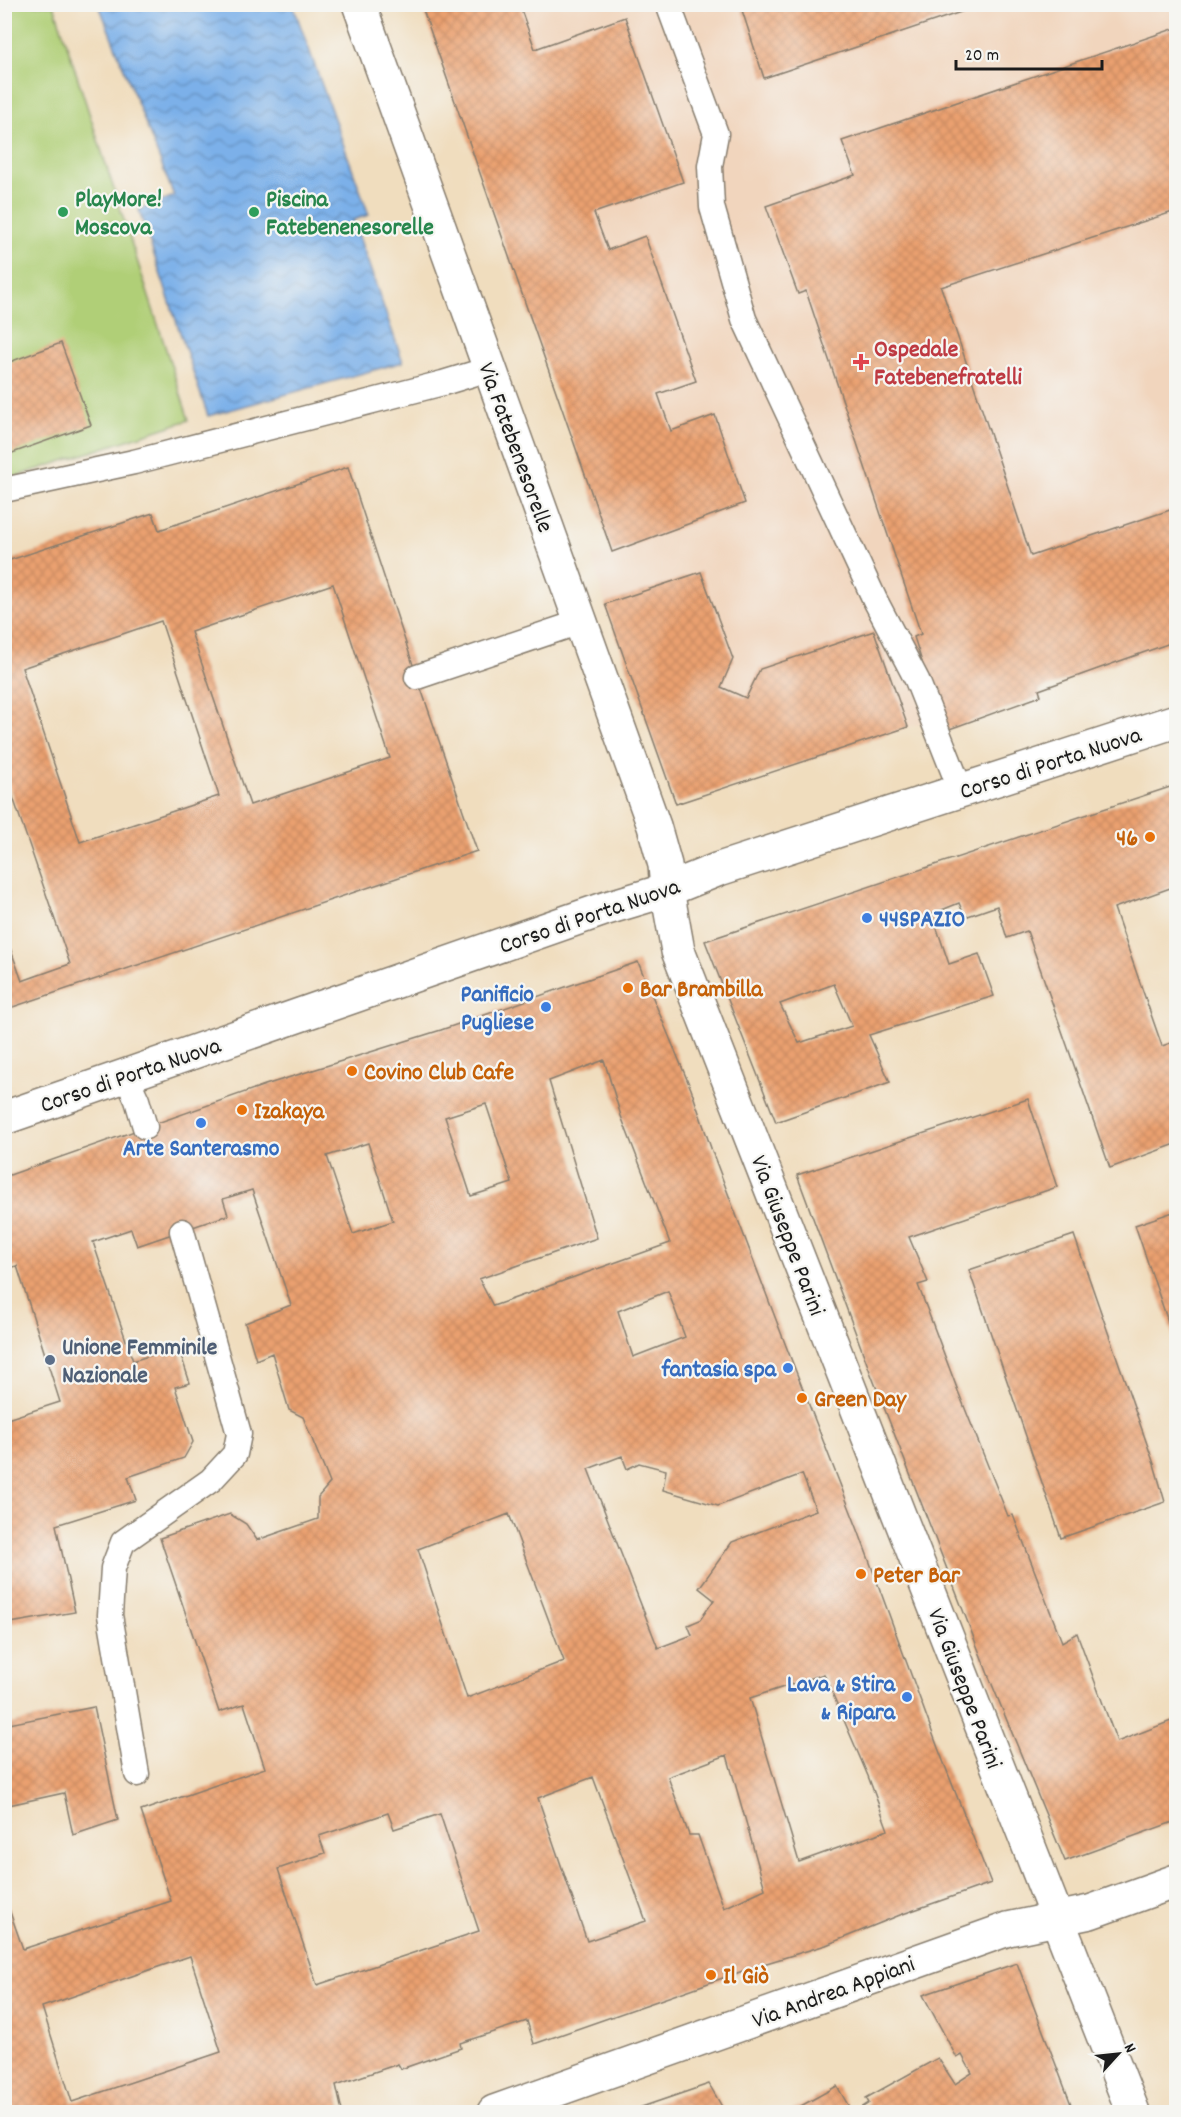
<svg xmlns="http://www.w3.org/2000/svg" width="1181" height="2117" font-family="Dekko,sans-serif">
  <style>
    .built { fill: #f1d5bd }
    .pitch { fill: #b0cf77; stroke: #66764a; stroke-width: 1.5 }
    .water { fill: url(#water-waves); stroke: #4c6682; stroke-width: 1.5 }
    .building { fill: url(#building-cross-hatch); fill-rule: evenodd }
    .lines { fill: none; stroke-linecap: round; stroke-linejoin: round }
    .service-casing { stroke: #867c6d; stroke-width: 27 }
    .minor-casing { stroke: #867c6d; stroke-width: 36 }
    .service { stroke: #fff; stroke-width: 24 }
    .minor { stroke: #fff; stroke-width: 33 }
    .leisure-dot { fill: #2e9e5b; stroke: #f6f6f2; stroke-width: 2 }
    .health-dot { fill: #e0444e; stroke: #f6f6f2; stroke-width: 2 }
    .food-dot { fill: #e8710a; stroke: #f6f6f2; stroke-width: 2 }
    .shop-dot { fill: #3f7fe0; stroke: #f6f6f2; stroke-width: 2 }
    .service-dot { fill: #5c6f8a; stroke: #f6f6f2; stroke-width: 2 }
    .labels { text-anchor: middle; stroke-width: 4.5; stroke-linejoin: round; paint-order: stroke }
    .leisure-label { font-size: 24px; font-weight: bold; fill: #27864d; stroke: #f6f6f2; text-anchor: start }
    .health-label { font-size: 24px; font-weight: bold; fill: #be3a42; stroke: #f6f6f2; text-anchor: start }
    .street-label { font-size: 24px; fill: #1c1c1c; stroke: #f6f6f2 }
    .food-label { font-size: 24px; font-weight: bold; fill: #c56008; stroke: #f6f6f2; text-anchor: start }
    .shop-label { font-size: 24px; font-weight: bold; fill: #366cbe; stroke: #f6f6f2; text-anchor: end }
    .service-label { font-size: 24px; font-weight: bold; fill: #4e5e75; stroke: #f6f6f2; text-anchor: start }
  </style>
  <defs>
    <pattern id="water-waves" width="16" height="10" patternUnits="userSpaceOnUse" patternTransform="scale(1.5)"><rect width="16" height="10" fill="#7bb0e9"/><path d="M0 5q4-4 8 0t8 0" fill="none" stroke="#648ebc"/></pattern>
    <pattern id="building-cross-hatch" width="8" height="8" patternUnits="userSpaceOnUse" patternTransform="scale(1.5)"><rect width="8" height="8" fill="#eaa070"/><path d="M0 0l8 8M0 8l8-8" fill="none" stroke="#c88960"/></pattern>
  </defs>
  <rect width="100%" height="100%" fill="#f6f6f2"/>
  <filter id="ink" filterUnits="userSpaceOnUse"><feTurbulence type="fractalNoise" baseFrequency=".0167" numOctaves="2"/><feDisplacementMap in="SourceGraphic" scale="12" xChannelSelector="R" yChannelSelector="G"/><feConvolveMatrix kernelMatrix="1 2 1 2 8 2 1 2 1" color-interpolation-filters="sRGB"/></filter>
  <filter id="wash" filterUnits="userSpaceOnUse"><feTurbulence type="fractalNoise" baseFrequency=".008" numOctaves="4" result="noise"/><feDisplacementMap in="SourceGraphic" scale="24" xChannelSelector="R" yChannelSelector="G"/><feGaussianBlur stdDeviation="1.35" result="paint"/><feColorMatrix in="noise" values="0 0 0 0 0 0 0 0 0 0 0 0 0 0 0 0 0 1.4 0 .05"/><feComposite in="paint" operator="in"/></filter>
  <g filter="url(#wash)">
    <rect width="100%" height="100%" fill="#f0ddbe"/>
    <path class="built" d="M 421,5 L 1176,5 L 1176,641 L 1039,690 L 1041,696 L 944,731 L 928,722 L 908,727 L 676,804 L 605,604 L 592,557 L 612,552 Z"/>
    <path class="pitch" d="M 5,5 L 54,5 L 189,420 L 5,480 Z"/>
    <path class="water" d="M 99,5 L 293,5 L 369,215 L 353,220 L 403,362 L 208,416 L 139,210 L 174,196 Z"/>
    <g id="blocks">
      <g class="building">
        <path d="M 421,4 L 519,4 L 535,49 L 625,17 L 683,182 L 594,213 L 608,250 L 645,236 L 696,381 L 658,394 L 671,431 L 715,415 L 745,503 L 612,552 Z"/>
        <path d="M 740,4 L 982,4 L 982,5 L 764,78 Z"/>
        <path d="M 1176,28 L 1176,211 L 941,287 L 1031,556 L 1176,508 L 1176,641 L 1039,690 L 1041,696 L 944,731 L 914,637 L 921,634 L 806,291 L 798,294 L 766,206 L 855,175 L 842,141 Z"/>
        <path d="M 61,343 L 91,425 L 4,456 L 4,364 Z"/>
        <path d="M 348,467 L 417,677 L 477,851 L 4,1010 L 4,931 L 22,981 L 70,964 L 4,771 L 4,562 L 153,513 L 159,530 ZM 333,584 L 390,758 L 250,805 L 191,632 ZM 161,621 L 219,796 L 80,842 L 22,668 Z"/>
        <path d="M 701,572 L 733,659 L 721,687 L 746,698 L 760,669 L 874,631 L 908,727 L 676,804 L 605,604 Z"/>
        <path d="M 1176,785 L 1176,886 L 1114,908 L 1162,1046 L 1176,1041 L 1176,1144 L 1110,1168 L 1027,931 L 1007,938 L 997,906 L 965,917 L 959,903 L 932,914 L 949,964 L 979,954 L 994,996 L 869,1035 L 890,1082 L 776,1122 L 705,941 ZM 834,984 L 852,1026 L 799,1043 L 780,1004 Z"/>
        <path d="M 638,962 L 691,1089 L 713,1154 L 786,1346 L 858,1530 L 938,1748 L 991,1883 L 900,1915 L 826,1945 L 760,1965 L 534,2044 L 527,2021 L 460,2043 L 461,2048 L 401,2069 L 398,2064 L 336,2085 L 342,2111 L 337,2112 L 4,2112 L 4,1895 L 23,1949 L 171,1901 L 141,1811 L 265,1768 L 244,1704 L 219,1712 L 160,1538 L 230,1514 L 246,1524 L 257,1540 L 318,1519 L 318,1497 L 330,1483 L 303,1417 L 289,1410 L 272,1353 L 256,1360 L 245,1323 L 291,1305 L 252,1190 L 223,1199 L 228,1215 L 137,1246 L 131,1229 L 93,1242 L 133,1361 L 178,1346 L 190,1383 L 175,1387 L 193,1442 L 184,1458 L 128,1477 L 136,1500 L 56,1525 L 75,1612 L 4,1624 L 4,1420 L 60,1402 L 17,1266 L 4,1269 L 4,1177 L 265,1085 L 441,1030 ZM 604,1060 L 621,1116 L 670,1243 L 493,1306 L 479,1279 L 597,1238 L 549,1081 ZM 486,1104 L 512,1183 L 471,1196 L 445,1117 ZM 368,1143 L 393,1221 L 353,1234 L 327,1156 ZM 668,1291 L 685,1337 L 633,1357 L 618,1311 ZM 622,1456 L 627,1469 L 639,1463 L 666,1470 L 663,1490 L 718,1506 L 802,1474 L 816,1510 L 732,1542 L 699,1588 L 714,1600 L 700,1620 L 688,1625 L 692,1635 L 658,1648 L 588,1469 ZM 509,1514 L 564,1661 L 467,1698 L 418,1549 ZM 824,1674 L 868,1776 L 888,1830 L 799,1862 L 750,1698 ZM 727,1755 L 765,1889 L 724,1908 L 698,1835 L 689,1835 L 668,1777 ZM 593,1777 L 646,1921 L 587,1941 L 538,1798 ZM 388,1813 L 394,1829 L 440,1814 L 479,1931 L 317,1985 L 278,1869 L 325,1853 L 319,1836 ZM 190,1956 L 221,2052 L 72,2102 L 42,2007 Z"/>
        <path d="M 1028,1099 L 1057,1187 L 909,1237 L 928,1282 L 918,1285 L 958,1391 L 1008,1516 L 1013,1515 L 1062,1642 L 1077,1633 L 1117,1742 L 1176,1719 L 1176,1821 L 1065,1861 L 991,1682 L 869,1369 L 797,1175 Z"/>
        <path d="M 1176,1211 L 1176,1345 L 1135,1225 Z"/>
        <path d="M 1074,1235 L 1154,1464 L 1165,1502 L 1061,1538 L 969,1270 Z"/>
        <path d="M 94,1707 L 118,1820 L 73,1835 L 64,1793 L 4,1806 L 4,1725 Z"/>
        <path d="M 1176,1945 L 1176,1961 L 1171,1948 Z"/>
        <path d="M 1017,1963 L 1074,2112 L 855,2112 L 869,2103 L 866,2098 L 938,2058 L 955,2084 L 972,2073 L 962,2055 L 957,2058 L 923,1995 Z"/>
        <path d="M 709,2084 L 725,2112 L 627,2112 Z"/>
        <path d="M 837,2086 L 852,2112 L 790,2112 Z"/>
      </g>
    </g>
  </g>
  <g filter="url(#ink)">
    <use href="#blocks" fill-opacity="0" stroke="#867c6d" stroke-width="1.5"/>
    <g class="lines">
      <g class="service-casing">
        <g id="service">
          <path d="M 668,4 L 716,134 L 710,166 L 712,207 L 744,319 L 875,600 L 917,680 L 961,791"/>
          <path d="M 4,490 L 134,462 L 443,383 L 489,369"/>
          <path d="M 417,677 L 580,622"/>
          <path d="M 126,1076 L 137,1100 L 145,1127"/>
          <path d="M 137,1774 L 110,1615 L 113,1568 L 123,1542 L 211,1480 L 235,1454 L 239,1434 L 182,1231"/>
        </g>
      </g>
      <g class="minor-casing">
        <g id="minor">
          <path d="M 359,4 L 654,826 L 665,865 L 667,890 L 678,951 L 1133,2112"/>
          <path d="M 4,1118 L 607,908 L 667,890 L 719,869 L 1176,721"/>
          <path d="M 494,2112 L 1008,1929 L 1090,1912 L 1176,1881"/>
        </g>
      </g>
      <use href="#service" class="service"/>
      <use href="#minor" class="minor"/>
    </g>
  </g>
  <g class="leisure-dot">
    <circle cx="63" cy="212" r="6"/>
    <circle cx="254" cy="212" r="6"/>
  </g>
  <path class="health-dot" d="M858 353h6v6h6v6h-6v6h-6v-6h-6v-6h6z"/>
  <g class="food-dot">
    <circle cx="1150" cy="837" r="6"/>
    <circle cx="628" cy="988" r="6"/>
    <circle cx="352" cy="1071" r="6"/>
    <circle cx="242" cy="1110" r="6"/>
    <circle cx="802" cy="1398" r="6"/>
    <circle cx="861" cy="1574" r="6"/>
    <circle cx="711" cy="1975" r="6"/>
  </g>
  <g class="shop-dot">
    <circle cx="867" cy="918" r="6"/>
    <circle cx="546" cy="1007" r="6"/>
    <circle cx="201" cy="1123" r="6"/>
    <circle cx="788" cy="1368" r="6"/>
    <circle cx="907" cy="1697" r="6"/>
  </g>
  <circle class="service-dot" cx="50" cy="1360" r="6"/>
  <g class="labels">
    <g class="leisure-label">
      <text x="75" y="206">PlayMore!<tspan x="75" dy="28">Moscova</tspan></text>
      <text x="266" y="206">Piscina<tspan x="266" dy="28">Fatebenenesorelle</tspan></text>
    </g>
    <g class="health-label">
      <text x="874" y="356">Ospedale<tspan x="874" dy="28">Fatebenefratelli</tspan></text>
    </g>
    <g class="street-label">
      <text transform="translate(517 447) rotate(70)" y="8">Via Fatebenesorelle</text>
      <text transform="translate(1050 762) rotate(-18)" y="8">Corso di Porta Nuova</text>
      <text transform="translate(589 915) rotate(-19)" y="8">Corso di Porta Nuova</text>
      <text transform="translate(130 1074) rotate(-19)" y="8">Corso di Porta Nuova</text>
      <text transform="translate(789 1235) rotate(69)" y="8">Via Giuseppe Parini</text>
      <text transform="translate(966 1688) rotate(69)" y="8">Via Giuseppe Parini</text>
      <text transform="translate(833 1991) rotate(-20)" y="8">Via Andrea Appiani</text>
    </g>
    <g class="food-label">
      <text x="1138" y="845" text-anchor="end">46</text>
      <text x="640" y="996">Bar Brambilla</text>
      <text x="364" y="1079">Covino Club Cafe</text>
      <text x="254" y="1118">Izakaya</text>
      <text x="814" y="1406">Green Day</text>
      <text x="873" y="1582">Peter Bar</text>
      <text x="723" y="1983">Il Giò</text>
    </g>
    <g class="shop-label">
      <text x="879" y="926" text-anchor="start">44SPAZIO</text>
      <text x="534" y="1001">Panificio<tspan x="534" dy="28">Pugliese</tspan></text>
      <text x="201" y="1155" text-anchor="middle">Arte Santerasmo</text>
      <text x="776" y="1376">fantasia spa</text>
      <text x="895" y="1691">Lava &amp; Stira<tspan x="895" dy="28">&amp; Ripara</tspan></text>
    </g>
    <g class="service-label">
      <text x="62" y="1354">Unione Femminile<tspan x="62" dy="28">Nazionale</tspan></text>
    </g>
  </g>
  <rect width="1181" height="2117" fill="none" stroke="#f6f6f2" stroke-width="24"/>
  <g transform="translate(1118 2054) rotate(63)" stroke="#f6f6f2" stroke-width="4.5" paint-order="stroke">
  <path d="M0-4.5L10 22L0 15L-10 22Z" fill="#1c1c1c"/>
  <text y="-9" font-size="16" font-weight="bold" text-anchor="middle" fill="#1c1c1c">N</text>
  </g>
  <path d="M956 60v9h146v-9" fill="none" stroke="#1c1c1c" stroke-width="3"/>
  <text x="965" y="60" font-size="18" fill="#1c1c1c" stroke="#f6f6f2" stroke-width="4.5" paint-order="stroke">20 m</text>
</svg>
